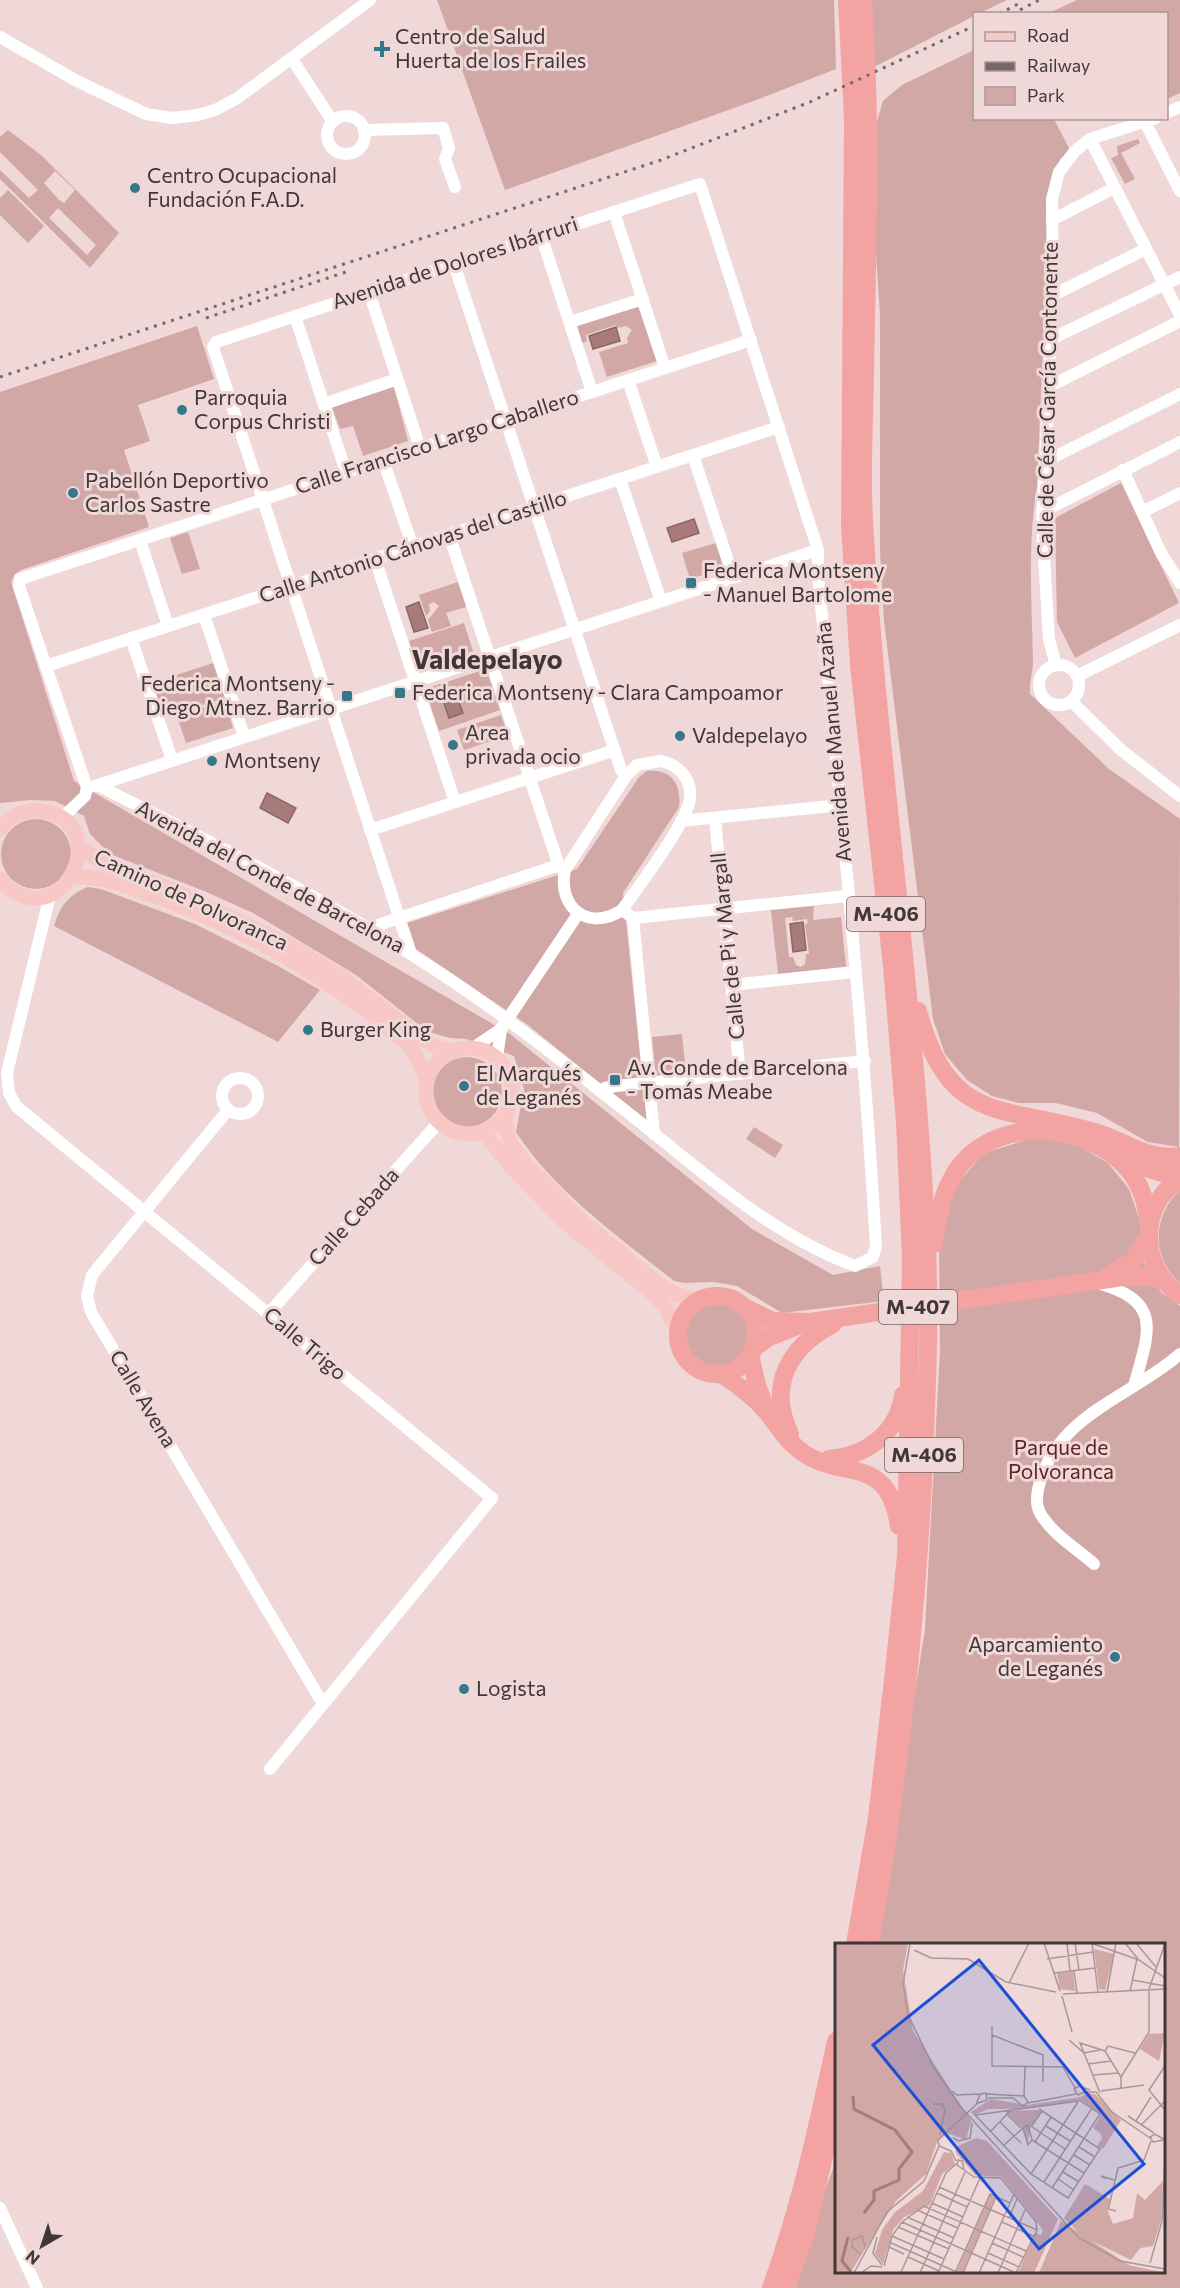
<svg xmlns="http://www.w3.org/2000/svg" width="1180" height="2288" font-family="Commissioner,sans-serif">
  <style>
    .green { fill: #d1a8a6; fill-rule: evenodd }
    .water { fill: #a87b7a; stroke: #896766; stroke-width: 1.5 }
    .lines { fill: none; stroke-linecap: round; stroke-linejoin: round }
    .minor { stroke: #fff; stroke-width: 12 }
    .major { stroke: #f8c8c7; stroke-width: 15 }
    .highway { stroke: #f3a3a2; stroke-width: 18 }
    .rail { stroke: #766969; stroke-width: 3; stroke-dasharray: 3 6; stroke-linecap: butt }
    .poi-dot { fill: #37768b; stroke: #efd8d7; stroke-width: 2 }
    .labels { text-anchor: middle; stroke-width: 6; stroke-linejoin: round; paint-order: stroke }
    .shield { fill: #efd8d7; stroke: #746767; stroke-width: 1.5 }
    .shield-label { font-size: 20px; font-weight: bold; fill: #403737 }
    .poi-label { font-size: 21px; fill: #403737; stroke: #efd8d7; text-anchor: start }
    .street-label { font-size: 21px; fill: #403737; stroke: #efd8d7 }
    .park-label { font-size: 21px; fill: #5e2326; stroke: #efd8d7 }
    .district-label { font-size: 27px; font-weight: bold; fill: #403737; stroke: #efd8d7 }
    .inset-river { fill: none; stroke: #a87b7a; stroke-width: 3 }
    .inset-road { fill: none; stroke: #a99897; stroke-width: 1.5 }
    .view { fill: #1d4ed8; fill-opacity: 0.15; stroke: #1d4ed8; stroke-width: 3 }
    .inset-edge { fill: none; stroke: #403737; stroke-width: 3 }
  </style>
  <rect width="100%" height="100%" fill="#efd8d7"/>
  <g class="green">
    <path d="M 437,0 L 834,0 L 836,69 L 759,99 L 505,190 Z"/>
    <path d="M 870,0 L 1007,0 L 980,13 L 974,14 L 974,16 L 874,67 Z"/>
    <path d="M 1077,0 L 1180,0 L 1180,93 L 1167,99 L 1166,14 L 1049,13 Z"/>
    <path d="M 974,50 L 974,118 L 1054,119 L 1070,150 L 1060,159 L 1050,189 L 1037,486 C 1027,547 1032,601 1033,662 C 1033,672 1029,683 1030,694 L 1109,769 L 1180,819 L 1179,1147 L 1148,1142 L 1097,1113 L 1056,1103 L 1019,1103 L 992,1096 L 967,1080 L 945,1054 L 933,1019 L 884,621 L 880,550 L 880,315 L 869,148 L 883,101 L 902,85 Z"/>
    <path d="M 8,130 L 41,155 L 119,233 L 90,268 L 0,179 L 0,170 L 29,198 L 38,190 L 0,152 L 0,137 ZM 55,171 L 75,190 L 64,203 L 59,200 L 44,183 ZM 58,208 L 96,245 L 87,255 L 49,218 Z"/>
    <path d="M 1138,139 L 1140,143 L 1121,153 L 1135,179 L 1125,184 L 1111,158 L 1118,155 L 1117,146 Z"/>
    <path d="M 8,190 L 44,226 L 28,243 L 0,215 L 0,198 Z"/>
    <path d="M 638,306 L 657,361 L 607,377 L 599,352 L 628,343 L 627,338 L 632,330 L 626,326 L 618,328 L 616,325 L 586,335 L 587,341 L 582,343 L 577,326 Z"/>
    <path d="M 197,326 L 214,379 L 138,405 L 150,441 L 124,450 L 149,527 L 21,570 L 15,574 L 11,582 L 74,781 L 510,1034 L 752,1229 L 833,1275 L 880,1266 L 884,1301 L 782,1313 L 737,1286 L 713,1282 L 684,1283 L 674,1281 C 618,1236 556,1193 516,1132 L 524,1089 L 514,1056 L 466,1039 L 450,1038 L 428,1032 L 356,975 L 253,913 L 204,891 L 110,854 L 90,834 L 84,816 L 55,801 L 31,800 L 0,803 L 0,392 Z"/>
    <path d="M 394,387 L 408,441 L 363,456 L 353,426 L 340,429 L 332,407 Z"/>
    <path d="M 1121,483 L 1179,603 L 1075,658 L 1057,622 L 1055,518 Z"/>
    <path d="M 188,532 L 200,569 L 182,574 L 170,538 Z"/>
    <path d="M 716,543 L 724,568 L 690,579 L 682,553 Z"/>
    <path d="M 458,582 L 466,607 L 446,613 L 451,626 L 432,632 L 428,620 L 439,606 L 434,602 L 429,604 L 430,611 L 426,616 L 419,595 Z"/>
    <path d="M 464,623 L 473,651 L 418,669 L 409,641 Z"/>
    <path d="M 213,663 L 225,698 L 163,717 L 152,683 Z"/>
    <path d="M 486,669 L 500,710 L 439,731 L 425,689 Z"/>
    <path d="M 225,700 L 233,728 L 186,743 L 177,716 Z"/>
    <path d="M 501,715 L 508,735 L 464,750 L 457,730 Z"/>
    <path d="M 647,771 C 671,768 682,784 679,807 L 623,893 L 647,1122 L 528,1025 L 416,949 L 407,923 L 577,869 L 639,777 Z"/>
    <circle cx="36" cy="854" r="35"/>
    <path d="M 88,887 L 101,889 L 195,924 L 278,966 L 320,990 L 278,1042 L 54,926 C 59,907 69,894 88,887 Z"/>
    <path d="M 814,906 L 813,920 L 841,917 L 846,967 L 778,974 L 771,910 ZM 792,917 L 793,921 L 807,919 L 808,923 L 805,924 L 809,954 L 806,954 L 805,964 L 801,967 L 796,965 L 793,957 L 789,957 L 785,918 Z"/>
    <path d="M 682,1034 L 686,1073 L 656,1076 L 652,1037 Z"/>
    <circle cx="467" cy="1092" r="35"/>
    <path d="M 754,1127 L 783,1145 L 775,1158 L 746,1139 Z"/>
    <path d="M 1029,1139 L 1069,1140 L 1108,1163 L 1129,1189 L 1140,1221 L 1142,1260 L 1161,1292 L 1180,1306 L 1180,2288 L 788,2288 L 833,2169 L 836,2153 L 836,2272 L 1164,2272 L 1164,1944 L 875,1944 L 925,1629 L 940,1351 L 939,1238 L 952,1190 L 984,1153 Z"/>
    <path d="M 1180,1190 L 1180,1283 C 1151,1257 1152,1216 1180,1190 Z"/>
    <circle cx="717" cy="1335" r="32"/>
  </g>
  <g class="water">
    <path d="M 616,327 L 620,341 L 593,349 L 589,336 Z"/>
    <path d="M 694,519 L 699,533 L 672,542 L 667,528 Z"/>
    <path d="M 419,602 L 428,628 L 414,632 L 406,607 Z"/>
    <path d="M 453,687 L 463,713 L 449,718 L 440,691 Z"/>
    <path d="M 267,793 L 296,808 L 288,823 L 260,808 Z"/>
    <path d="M 803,922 L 806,950 L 793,952 L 790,924 Z"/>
  </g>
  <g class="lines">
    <g class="minor">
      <path d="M 0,37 L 77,81 L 146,114 L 173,118 L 198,115 L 215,110 L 236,99 L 370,0"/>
      <path d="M 292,59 L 333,122"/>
      <path d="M 1166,113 L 1180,107"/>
      <circle cx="346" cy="135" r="19"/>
      <path d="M 1146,124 L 1180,191"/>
      <path d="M 364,130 L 443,128 L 449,148 L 445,159 L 455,187"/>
      <path d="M 1090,139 L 1180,315"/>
      <path d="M 614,212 L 665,368"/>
      <path d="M 1052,220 L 1114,188"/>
      <path d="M 541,235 L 592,392"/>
      <path d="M 454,264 L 621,770 L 626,776"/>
      <path d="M 369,292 L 420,448"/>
      <path d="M 1053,295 L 1146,249"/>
      <path d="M 295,316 L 346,472"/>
      <path d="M 570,322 L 643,299"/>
      <path d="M 1051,339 L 1180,277"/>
      <path d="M 628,380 L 657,467"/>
      <path d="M 1048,387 L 1180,321"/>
      <path d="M 324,404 L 397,379"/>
      <path d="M 693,455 L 733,576"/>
      <path d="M 383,460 L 413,547"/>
      <path d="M 1044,462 L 1180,394"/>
      <path d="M 1123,470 L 1161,553 L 1180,583"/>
      <path d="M 620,479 L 661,601"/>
      <path d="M 1042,512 L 1180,442"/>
      <path d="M 1142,512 L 1180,493"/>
      <path d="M 449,535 L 559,866"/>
      <path d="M 140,540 L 168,626"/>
      <path d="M 375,559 L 455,802"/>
      <path d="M 204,615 L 244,736"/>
      <path d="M 131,638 L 172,760"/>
      <circle cx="1059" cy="685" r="20"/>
      <path d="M 1056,665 L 1049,639 L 1042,524 L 1053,295 L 1052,199 L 1059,172 L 1075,151 L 1090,139 L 1156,118"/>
      <path d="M 46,666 L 779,427"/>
      <path d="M 1077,676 L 1180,625"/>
      <path d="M 1072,702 L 1120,749 L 1180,796"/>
      <path d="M 661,761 C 679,765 692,779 690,798 C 688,822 638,887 622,910 C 589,932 557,908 565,870 L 626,776 L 637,765 Z"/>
      <path d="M 97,785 C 232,853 368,919 491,1008 C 547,1048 602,1092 656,1135 C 717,1185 780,1238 855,1266 L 873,1257 L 876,1246 C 863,1022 840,799 818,576 L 818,550 L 700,184 L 216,342 L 213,347 L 410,951"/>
      <path d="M 95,786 L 818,550"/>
      <path d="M 87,788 L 19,586 L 20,579 L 751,340"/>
      <path d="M 61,819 L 85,796 L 87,788"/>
      <path d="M 715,819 L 740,1074"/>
      <path d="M 681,821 L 842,805"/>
      <path d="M 370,830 L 615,750"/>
      <path d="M 50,895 L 7,1073 L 9,1093 L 16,1106 L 492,1498 L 270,1769"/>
      <path d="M 622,910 L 633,918 L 847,896"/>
      <path d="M 633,918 L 654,1134"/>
      <path d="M 369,928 L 553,867 L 559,866 L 564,870"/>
      <path d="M 731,985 L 854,972"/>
      <path d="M 473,1048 L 501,1029 L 578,914"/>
      <path d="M 497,1058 L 501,1029"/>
      <circle cx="240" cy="1096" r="18"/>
      <path d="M 601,1092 L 605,1088 L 616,1086 L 865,1061"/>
      <path d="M 228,1110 L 92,1275 L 87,1296 L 91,1312 L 323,1704"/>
      <path d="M 1097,1283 C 1164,1301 1149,1332 1134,1386"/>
      <path d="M 269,1313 L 439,1122"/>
      <path d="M 1094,1564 C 1077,1549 1052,1534 1040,1513 C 1035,1504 1037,1492 1040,1482 C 1059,1414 1132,1396 1180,1354"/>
      <path d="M 0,2208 L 37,2288"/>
    </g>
    <g class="major">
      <path d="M 0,829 C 10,816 24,809 41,811 C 119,820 60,945 0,879"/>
      <path d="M 78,846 L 103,863 L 175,891 L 281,941 L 342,977 L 424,1040 L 437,1047 L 454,1051"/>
      <path d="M 72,877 C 106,876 129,887 160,898 C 250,931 332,980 404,1041 L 413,1050 L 427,1081"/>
      <circle cx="469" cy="1091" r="43"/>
      <path d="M 504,1117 L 510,1142 L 524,1162 L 582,1221 L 657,1283 L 675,1294 L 697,1301"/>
      <path d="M 483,1132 L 514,1170 L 568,1225 L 651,1292 L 665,1307 L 678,1332"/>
    </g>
    <g class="highway">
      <path d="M 847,0 L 853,119 L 850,525 L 859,665 L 892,966 L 905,1122 L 911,1258 L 906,1556 L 890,1709"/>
      <path d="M 863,0 C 872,124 867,248 865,372 C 864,428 861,484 865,539 C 880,777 917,1013 927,1252 C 930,1320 927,1390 924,1458 C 917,1622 899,1783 870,1944"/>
      <path d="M 918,1011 C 950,1128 1004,1104 1098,1133 C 1127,1142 1148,1161 1180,1156"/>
      <path d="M 1121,1153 C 1139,1165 1157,1176 1180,1173"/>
      <path d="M 1180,1179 C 1138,1205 1139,1267 1180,1295"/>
      <path d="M 934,1244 C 937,1222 941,1198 952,1178 C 986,1114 1085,1120 1128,1169 C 1142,1185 1146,1204 1149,1224"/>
      <path d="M 1109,1275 L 1133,1261 L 1148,1238"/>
      <circle cx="717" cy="1335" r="39"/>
      <path d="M 744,1307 L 773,1321 L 810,1322 L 1123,1277 L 1145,1276 L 1163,1280"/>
      <path d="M 754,1348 L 769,1337 L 800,1325"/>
      <path d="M 750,1355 L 757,1385 L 764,1404"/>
      <path d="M 721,1374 C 738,1385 754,1397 767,1412 C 777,1424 784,1438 797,1448 C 838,1484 887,1449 899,1526"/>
      <path d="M 790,1434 C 767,1385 789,1347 833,1324"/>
      <path d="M 829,1459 C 865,1456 898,1434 903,1395"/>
      <path d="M 855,1944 L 877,1818 L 891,1697"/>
      <path d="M 771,2288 C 800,2207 818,2125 836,2041"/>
      <path d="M 786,2288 L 806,2233 L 836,2106"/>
    </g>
    <g class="rail">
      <path d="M 999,14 L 1018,4"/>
      <path d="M 1012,14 L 1039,0"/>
      <path d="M 206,318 L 346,272"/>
      <path d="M 0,377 L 661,160 L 810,102 L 974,26"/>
    </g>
  </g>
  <g class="poi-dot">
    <path d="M379 40h6v6h6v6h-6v6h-6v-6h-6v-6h6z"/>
    <circle cx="135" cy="188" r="6"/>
    <circle cx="182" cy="410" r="6"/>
    <circle cx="73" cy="493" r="6"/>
    <rect x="685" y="577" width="12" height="12" rx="3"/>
    <rect x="394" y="687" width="12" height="12" rx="3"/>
    <rect x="341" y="690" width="12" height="12" rx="3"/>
    <circle cx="680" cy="736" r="6"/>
    <circle cx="453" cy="745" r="6"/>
    <circle cx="212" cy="761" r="6"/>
    <circle cx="308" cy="1030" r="6"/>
    <rect x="609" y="1074" width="12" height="12" rx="3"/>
    <circle cx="464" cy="1086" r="6"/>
    <circle cx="1115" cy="1657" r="6"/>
    <circle cx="464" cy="1689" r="6"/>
  </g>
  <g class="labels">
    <g class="shield">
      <rect x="847" y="897" width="78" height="34" rx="4.5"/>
      <rect x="879" y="1290" width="78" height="34" rx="4.5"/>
      <rect x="885" y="1438" width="78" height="34" rx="4.5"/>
    </g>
    <g class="shield-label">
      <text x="886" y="921">M-406</text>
      <text x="918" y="1314">M-407</text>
      <text x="924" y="1462">M-406</text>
    </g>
    <g class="poi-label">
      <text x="395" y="44">Centro de Salud<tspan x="395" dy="24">Huerta de los Frailes</tspan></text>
      <text x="147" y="183">Centro Ocupacional<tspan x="147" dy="24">Fundación F.A.D.</tspan></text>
      <text x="194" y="405">Parroquia<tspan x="194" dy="24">Corpus Christi</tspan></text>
      <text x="85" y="488">Pabellón Deportivo<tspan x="85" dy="24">Carlos Sastre</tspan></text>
      <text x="703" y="578">Federica Montseny<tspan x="703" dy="24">- Manuel Bartolome</tspan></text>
      <text x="335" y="691" text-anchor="end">Federica Montseny -<tspan x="335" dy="24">Diego Mtnez. Barrio</tspan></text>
      <text x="412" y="700">Federica Montseny - Clara Campoamor</text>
      <text x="465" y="740">Area<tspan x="465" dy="24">privada ocio</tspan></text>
      <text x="692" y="743">Valdepelayo</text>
      <text x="224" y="768">Montseny</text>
      <text x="320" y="1037">Burger King</text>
      <text x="627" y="1075">Av. Conde de Barcelona<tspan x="627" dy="24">- Tomás Meabe</tspan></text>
      <text x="476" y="1081">El Marqués<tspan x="476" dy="24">de Leganés</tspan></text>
      <text x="1103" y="1652" text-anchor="end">Aparcamiento<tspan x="1103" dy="24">de Leganés</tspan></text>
      <text x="476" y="1696">Logista</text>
    </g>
    <g class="street-label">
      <text transform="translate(455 263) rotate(-18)" y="7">Avenida de Dolores Ibárruri</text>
      <text transform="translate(1048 400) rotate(-89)" y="7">Calle de César García Contonente</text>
      <text transform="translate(437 442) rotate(-18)" y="7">Calle Francisco Largo Caballero</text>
      <text transform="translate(413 547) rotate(-18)" y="7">Calle Antonio Cánovas del Castillo</text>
      <text transform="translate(834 742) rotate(-95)" y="7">Avenida de Manuel Azaña</text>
      <text transform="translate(270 877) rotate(28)" y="7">Avenida del Conde de Barcelona</text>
      <text transform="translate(191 900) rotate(25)" y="7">Camino de Polvoranca</text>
      <text transform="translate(728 946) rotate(-96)" y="7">Calle de Pi y Margall</text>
      <text transform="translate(354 1217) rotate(-48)" y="7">Calle Cebada</text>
      <text transform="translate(305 1344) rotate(40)" y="7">Calle Trigo</text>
      <text transform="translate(143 1399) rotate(59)" y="7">Calle Avena</text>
    </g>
    <g class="park-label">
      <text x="1061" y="1455">Parque de<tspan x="1061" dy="24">Polvoranca</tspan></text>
    </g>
    <g class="district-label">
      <text x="487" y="669">Valdepelayo</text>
    </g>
  </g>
  <g transform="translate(835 1943)">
    <rect width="330" height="330" fill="#efd8d7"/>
    <path d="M 0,0 L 73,0 L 68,27 L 78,88 L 136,178 L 131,197 L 112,190 L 102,199 L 91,231 L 61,258 L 15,330 L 0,330 ZM 259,6 L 279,11 L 270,47 L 264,46 ZM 238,29 L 240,48 L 225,46 L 222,30 ZM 330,90 L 324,118 L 305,106 L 314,91 ZM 251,150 L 260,151 L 286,177 L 268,206 L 262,203 L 267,195 L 265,190 L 258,185 L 266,172 L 246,157 L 189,166 L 153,166 L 139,172 L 136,169 L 156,156 L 192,162 L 246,154 ZM 203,167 L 206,168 L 195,185 L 193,200 L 189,186 L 170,168 ZM 141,195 L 152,198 L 223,276 L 199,330 L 183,330 L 201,290 L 206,292 L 208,287 L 167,234 L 140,232 L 121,210 L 121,204 ZM 109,209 L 116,210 L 120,221 L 107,231 L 95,262 L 69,274 L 58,287 L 48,321 L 40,310 L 47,287 L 59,270 L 88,248 ZM 328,238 L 326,277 L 318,303 L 305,305 L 296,317 L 247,293 L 229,275 L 250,241 L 275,256 L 272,266 L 278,281 L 298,275 L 302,250 L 310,257 ZM 155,252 L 160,255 L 127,330 L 121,330 ZM 226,278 L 294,322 L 330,330 L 204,330 Z" fill="#d1a8a6"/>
    <path class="inset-river" d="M 18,153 L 19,166 L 60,187 L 77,209 L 64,226 L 64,237 L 39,248 L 39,257 L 29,270M 13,294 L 7,318 L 16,329"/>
    <path class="inset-road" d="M 75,0 L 68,41 L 73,72 L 98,123 L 125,163 L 244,295 L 285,318 L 330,326M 209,0 L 225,48M 232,0 L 235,28M 240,0 L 244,27M 256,0 L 304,17 L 330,35M 257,0 L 263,49M 290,0 L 303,16M 301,0 L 321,24M 79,7 L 96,15 L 133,16 L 171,39 L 221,49M 212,16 L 258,9M 239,28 L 242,50M 219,30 L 260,25M 297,37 L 330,43M 174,40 L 194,0M 295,48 L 302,16M 272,49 L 281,0M 228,51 L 330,46M 227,53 L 237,89M 157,83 L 157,123 L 228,124 L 240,145M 157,92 L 208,112 L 208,139M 234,97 L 249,110 L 265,150M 265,107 L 249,110 L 245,100 L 270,108 L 286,134 L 286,145M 270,108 L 273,103 L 300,110M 253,121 L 276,118M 330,123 L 314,147 L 330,167M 258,132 L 283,130M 286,134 L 314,89 L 314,46 L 330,1M 117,148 L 122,152 L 145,151M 266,148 L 309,142M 249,149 L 261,149 L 277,169 L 315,195M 249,149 L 243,152 L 239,146 L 244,143 L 255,147M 152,151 L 189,153 L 193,159 L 188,163 L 178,155 L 153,155M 189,153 L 190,124M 193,160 L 241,151M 98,161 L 107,161 L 110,167 L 105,192M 204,166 L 265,206 L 233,255 L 196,231 L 140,172 L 244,158M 172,171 L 186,185M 293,173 L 319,190M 301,178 L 316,154M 165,179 L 186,200M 193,182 L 197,197 L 193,202 L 188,185 ZM 306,182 L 330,158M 211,183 L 235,198M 196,184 L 207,168M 197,184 L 230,206M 155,189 L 176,167M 118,195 L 124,198 L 135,195 L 137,180M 197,197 L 249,230M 328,197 L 318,199 L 315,194 L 320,191 L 330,197M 200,199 L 216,174M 169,202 L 188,185M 244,204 L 260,214M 239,212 L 255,222M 121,218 L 116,208 L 104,203 L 103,197 L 143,160 L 152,157 L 151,150 L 145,151 L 141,162M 228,229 L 244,239M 196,231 L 243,159M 270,235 L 266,233 L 279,237M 223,236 L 239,247M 209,239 L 257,165M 104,244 L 202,287M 217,245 L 265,171 L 244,157M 102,250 L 132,264M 276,251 L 276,255 L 283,225 L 309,217 L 316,198M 276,255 L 273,266 L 281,268M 97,260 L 128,274M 82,267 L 123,285M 72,274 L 119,295M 174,275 L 182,256M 67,279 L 181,330 L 202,287 L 201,279 L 166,235 L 139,234 L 122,222 L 123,217 L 127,218 L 129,227M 167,279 L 198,293M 63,284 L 114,306M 57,293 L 109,316M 42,294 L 38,310 L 47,322M 54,299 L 124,330M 157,300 L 188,314M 52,303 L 69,311M 153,310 L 184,324M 26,311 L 17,304 L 17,297 L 27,293 L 30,304M 73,314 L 104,328M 315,320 L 327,278 L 330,218M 49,323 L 57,293 L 67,279 L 89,263 L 191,308M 66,329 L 111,230 L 121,221M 19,330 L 52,269 L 89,238 L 104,203M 26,330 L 36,323 L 47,324M 85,330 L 130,229M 103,330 L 145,235M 120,330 L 155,251 L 175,260M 128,330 L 161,254M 144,330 L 179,251M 163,330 L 190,267"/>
    <path class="view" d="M 144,17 L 309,221 L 204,306 L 38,102 Z"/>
    <rect width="330" height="330" class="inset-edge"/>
  </g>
  <rect x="973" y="12" width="195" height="108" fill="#efd8d7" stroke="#a99897" stroke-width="1.5"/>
  <rect x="985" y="32" width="30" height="9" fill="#f8c8c7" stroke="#a99897" stroke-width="1.5"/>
  <text x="1027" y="42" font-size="18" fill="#403737">Road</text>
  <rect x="985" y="62" width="30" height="9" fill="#766969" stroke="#a99897" stroke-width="1.5"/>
  <text x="1027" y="72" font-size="18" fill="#403737">Railway</text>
  <rect x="985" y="87" width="30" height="18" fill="#d1a8a6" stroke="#a99897" stroke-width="1.5"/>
  <text x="1027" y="102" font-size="18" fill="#403737">Park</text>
  <g transform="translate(42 2246) rotate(219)" stroke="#efd8d7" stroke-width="4.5" paint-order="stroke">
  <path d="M0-4.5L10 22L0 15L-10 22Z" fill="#403737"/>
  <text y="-9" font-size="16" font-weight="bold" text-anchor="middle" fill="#403737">N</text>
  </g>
</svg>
